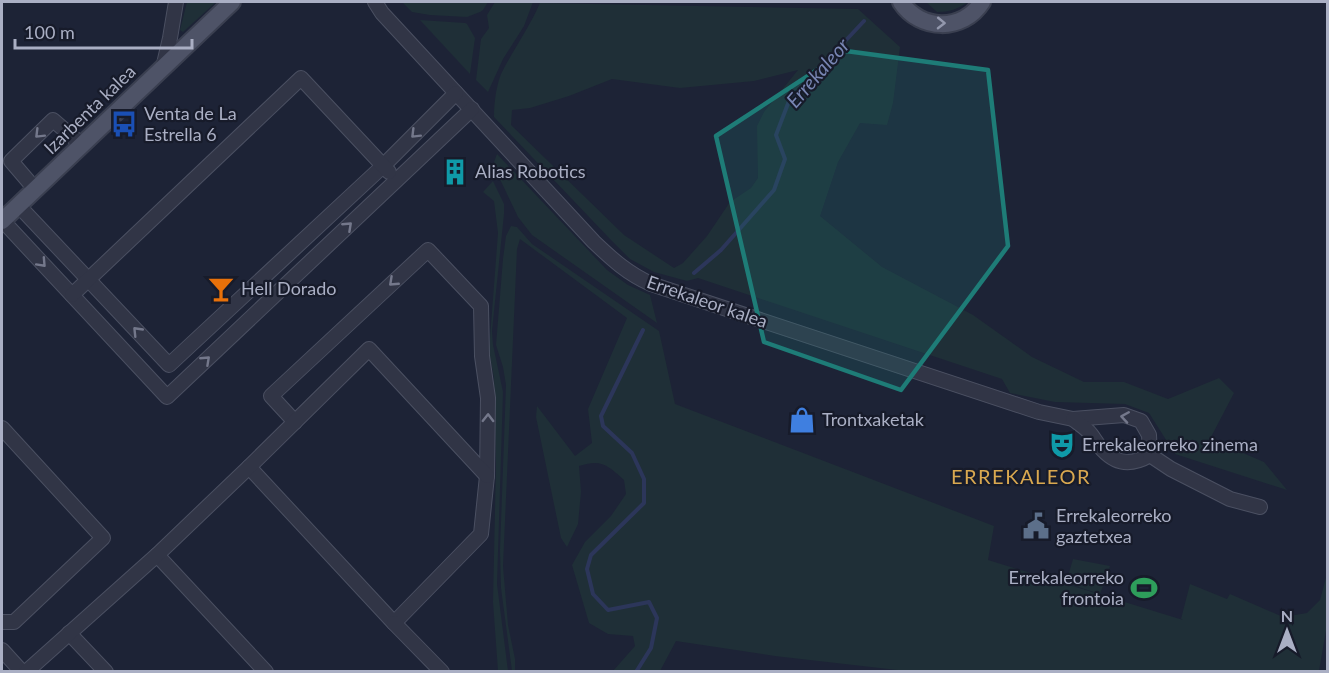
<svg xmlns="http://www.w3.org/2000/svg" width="1329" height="673" font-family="Lato,sans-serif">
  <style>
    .green { fill: #1f2f37; fill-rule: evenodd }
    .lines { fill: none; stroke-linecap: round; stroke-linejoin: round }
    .stream { stroke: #2c365a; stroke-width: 4 }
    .minor-casing { stroke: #4b5062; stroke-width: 16 }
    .major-casing { stroke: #3a3f50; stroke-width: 20 }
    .minor { stroke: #313546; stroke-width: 14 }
    .major { stroke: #4e5367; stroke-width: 16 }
    .oneway { stroke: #9398ad }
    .oneway2 { stroke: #74788b }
    .marked { fill: #1e7c77; fill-opacity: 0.2; stroke: #1e7c77; stroke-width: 4.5; stroke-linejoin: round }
    .labels { text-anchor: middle; stroke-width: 4.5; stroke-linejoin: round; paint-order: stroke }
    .street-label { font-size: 18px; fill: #aaafc4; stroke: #171b2a }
    .poi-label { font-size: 18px; fill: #aaafc4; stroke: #171b2a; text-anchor: start }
    .water-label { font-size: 20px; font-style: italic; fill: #7885b3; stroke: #171b2a }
    .neighbourhood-label { font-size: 20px; letter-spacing: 1.5px; fill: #d9a850; stroke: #171b2a }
  </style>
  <rect width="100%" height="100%" fill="#1d2336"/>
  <g class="green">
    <path d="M 187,2 L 216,2 L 183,32 L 180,30 Z"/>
    <path d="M 402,2 L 488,2 L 483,10 L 480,12 L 467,17 L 430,15 L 412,12 Z"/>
    <path d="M 495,2 L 533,2 L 524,26 L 503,59 L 488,92 L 476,80 L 481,39 L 489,28 L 487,15 Z"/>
    <path d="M 926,2 L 968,2 C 958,9 949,12 937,12 Z"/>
    <path d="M 540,3 L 858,9 L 900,47 L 893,103 L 887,125 L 860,123 L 838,162 L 820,216 L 882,267 L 973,315 L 1032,357 L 1084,382 L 1124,382 L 1168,399 L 1219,378 L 1234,393 L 1210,439 L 1264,462 L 1287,490 L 1175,454 L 1149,413 L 1125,404 L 1055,402 L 1010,393 L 1002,379 L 698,278 L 687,281 L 654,272 L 630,259 L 610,239 L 494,117 C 494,103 496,87 501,74 C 513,50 529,28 540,3 ZM 798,70 L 764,112 L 757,126 L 758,178 L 751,188 L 730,202 L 707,236 L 683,263 L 674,268 L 624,235 L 511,125 L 512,110 L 530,108 L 569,96 L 612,79 L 680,88 L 754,81 Z"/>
    <path d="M 420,20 L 465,23 L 467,24 L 475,38 L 470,74 Z"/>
    <path d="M 497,154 L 607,270 L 628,285 L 650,295 L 657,323 L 532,235 L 518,217 L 497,173 L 494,162 Z"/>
    <path d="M 493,181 L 504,204 L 504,214 L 492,331 L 493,345 L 503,392 L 497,584 L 508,671 L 498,671 L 493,602 L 496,464 L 494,378 L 489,351 L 498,233 L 494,201 L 483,192 Z"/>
    <path d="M 511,226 L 517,227 L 532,244 L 659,331 L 675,404 L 994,526 L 988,560 L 1183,620 L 1181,619 L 1190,584 L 1227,599 L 1230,594 L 1283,617 L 1307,613 L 1320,600 L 1327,574 L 1327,625 L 1319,671 L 915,672 L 775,656 L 676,641 L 660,671 L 613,671 L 635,646 L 633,636 L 608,634 L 589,623 L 572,565 L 585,542 L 611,516 L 626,494 L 624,480 C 607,465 602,459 579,466 L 581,492 L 578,524 L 567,547 L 561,538 L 536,417 L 537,406 L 575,456 L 592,443 L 588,409 L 627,318 L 520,239 L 517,249 L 503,566 L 508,625 L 515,659 L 515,671 L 512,671 L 501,588 L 500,550 L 506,385 L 503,367 L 496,345 L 503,259 L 506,236 Z"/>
    <path d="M 1073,559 L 1110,566 L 1100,594 L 1066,583 Z"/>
  </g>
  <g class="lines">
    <g class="stream">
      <path d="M 694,273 L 721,250 L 774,190 L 785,159 L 776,135 L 789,101 L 864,21"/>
      <path d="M 636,672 L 651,648 L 657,618 L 649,602 L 608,610 L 593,594 L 587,569 L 591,555 L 644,503 L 644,479 L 632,453 L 603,426 L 601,416 L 643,330"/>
    </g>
    <g class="minor-casing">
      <g id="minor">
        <path d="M 375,2 L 382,13 L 594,242 C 613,260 627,273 651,284 L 1039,412 L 1073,419 L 1124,415 L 1141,421 L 1149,435 L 1150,455"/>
        <path d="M 163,68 L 170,38 L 176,2"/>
        <path d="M 35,189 L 11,161 L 53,120 L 82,145"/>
        <path d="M 18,205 L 169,365 L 383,166 L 456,93"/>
        <path d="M 2,220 L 167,397 L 472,109"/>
        <path d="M 72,295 L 301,78 L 389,172"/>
        <path d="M 1073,419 C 1078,423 1084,427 1088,431 C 1094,437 1097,445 1103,450 C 1117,465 1133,465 1150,455"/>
        <path d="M 2,428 L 103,538 L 14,622 L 3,622"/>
        <path d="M 1150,455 L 1171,469 L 1230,499 L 1260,507"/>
        <path d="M 249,467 L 394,623 L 481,534 L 487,476 L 488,398 L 482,356 L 481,306 L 428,250 L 271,396 L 295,422"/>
        <path d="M 157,555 L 266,672"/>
        <path d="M 394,623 L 442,672"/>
        <path d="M 69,633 L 106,672"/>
        <path d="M 2,650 L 22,672"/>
        <path d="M 26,672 L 157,555 L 249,467 L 369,349 L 487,476"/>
      </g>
    </g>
    <g class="major-casing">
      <g id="major">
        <path d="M 901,2 C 920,31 963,32 982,2"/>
        <path d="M 2,221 L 232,2"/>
      </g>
    </g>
    <use href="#minor" class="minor"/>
    <use href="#major" class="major"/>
  </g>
  <defs><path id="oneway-chevron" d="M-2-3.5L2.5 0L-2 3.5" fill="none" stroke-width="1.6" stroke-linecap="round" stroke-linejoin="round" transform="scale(1.5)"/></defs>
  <use class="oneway" href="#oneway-chevron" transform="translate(941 23) rotate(1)"/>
  <g class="oneway2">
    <use href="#oneway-chevron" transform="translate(39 134) rotate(135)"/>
    <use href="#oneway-chevron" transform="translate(415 134) rotate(135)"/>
    <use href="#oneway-chevron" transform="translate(348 226) rotate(-43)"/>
    <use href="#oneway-chevron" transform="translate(42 263) rotate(47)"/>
    <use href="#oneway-chevron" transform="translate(393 282) rotate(137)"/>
    <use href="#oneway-chevron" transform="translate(137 331) rotate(-134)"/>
    <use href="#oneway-chevron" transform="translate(206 360) rotate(-43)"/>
    <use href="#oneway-chevron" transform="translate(1125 417) rotate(-171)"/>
    <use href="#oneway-chevron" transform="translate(488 418) rotate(-89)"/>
  </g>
  <path class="marked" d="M 846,51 L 988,70 L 1008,246 L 901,390 L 764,342 L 716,136 Z"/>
  <defs>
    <g id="bus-bare" transform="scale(2.07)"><path d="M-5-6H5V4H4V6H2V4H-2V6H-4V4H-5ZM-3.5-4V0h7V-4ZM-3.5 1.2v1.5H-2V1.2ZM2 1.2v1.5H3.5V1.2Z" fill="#1a4fb4" stroke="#171b2a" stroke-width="2.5" paint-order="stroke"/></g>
    <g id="building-bare" transform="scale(2.07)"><path d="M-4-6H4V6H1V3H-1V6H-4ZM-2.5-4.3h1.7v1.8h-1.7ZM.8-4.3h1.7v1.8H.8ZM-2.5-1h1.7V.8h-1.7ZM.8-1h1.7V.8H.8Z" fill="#0f9aa8" stroke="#171b2a" stroke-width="2.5" paint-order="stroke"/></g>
    <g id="bar-bare" transform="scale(2.07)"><path d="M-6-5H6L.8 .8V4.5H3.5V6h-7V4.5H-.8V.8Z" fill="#e8710a" stroke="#171b2a" stroke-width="2.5" paint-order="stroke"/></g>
    <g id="shop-bare" transform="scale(2.07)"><path d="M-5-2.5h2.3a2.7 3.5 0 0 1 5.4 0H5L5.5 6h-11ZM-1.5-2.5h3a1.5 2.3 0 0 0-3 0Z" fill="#3f7fe0" stroke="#171b2a" stroke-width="2.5" paint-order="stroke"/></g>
    <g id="theatre-bare" transform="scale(2.07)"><path d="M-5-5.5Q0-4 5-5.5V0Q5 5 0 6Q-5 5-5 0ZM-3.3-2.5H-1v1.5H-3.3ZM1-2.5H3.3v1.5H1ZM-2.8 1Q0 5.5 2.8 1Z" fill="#0f9aa8" stroke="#171b2a" stroke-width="2.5" paint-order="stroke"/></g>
    <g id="civic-bare" transform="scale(2.07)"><path d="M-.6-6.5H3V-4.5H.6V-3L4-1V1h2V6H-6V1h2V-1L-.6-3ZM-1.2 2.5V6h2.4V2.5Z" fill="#5c6f8a" stroke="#171b2a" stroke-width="2.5" paint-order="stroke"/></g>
    <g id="stadium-bare" transform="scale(2.07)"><path d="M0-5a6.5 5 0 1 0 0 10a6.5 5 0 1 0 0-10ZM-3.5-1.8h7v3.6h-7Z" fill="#2e9e5b" stroke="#171b2a" stroke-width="2.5" paint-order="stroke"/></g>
  </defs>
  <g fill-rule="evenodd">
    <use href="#bus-bare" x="124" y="124"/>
    <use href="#building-bare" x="455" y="172"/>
    <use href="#bar-bare" x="221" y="289"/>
    <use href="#shop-bare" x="802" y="420"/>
    <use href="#theatre-bare" x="1062" y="445"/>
    <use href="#civic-bare" x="1036" y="526"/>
    <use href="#stadium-bare" x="1144" y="588"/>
  </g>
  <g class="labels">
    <g class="street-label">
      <text transform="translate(90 110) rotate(-44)" y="6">Izarbenta kalea</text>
      <text transform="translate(707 302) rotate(19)" y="6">Errekaleor kalea</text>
    </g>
    <g class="poi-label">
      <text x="144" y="120">Venta de La<tspan x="144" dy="21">Estrella 6</tspan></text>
      <text x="475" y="178">Alias Robotics</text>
      <text x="241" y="295">Hell Dorado</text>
      <text x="822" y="426">Trontxaketak</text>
      <text x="1082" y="451">Errekaleorreko zinema</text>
      <text x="1056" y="522">Errekaleorreko<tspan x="1056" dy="21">gaztetxea</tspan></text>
      <text x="1124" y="584" text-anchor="end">Errekaleorreko<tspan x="1124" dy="21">frontoia</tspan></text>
    </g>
    <g class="water-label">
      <text transform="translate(818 73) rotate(-49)" y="7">Errekaleor</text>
    </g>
    <g class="neighbourhood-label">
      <text x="1021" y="484">ERREKALEOR</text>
    </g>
  </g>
  <rect width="1329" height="673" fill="none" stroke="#aaafc4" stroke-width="6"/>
  <g transform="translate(1287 631)" stroke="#171b2a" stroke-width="4.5" paint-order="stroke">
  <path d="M0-4.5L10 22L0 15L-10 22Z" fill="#aaafc4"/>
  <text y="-9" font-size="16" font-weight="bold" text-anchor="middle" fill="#aaafc4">N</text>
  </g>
  <path d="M15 39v9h177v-9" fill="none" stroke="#aaafc4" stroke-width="3"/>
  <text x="24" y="39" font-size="18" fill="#aaafc4" stroke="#171b2a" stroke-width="4.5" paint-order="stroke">100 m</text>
</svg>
